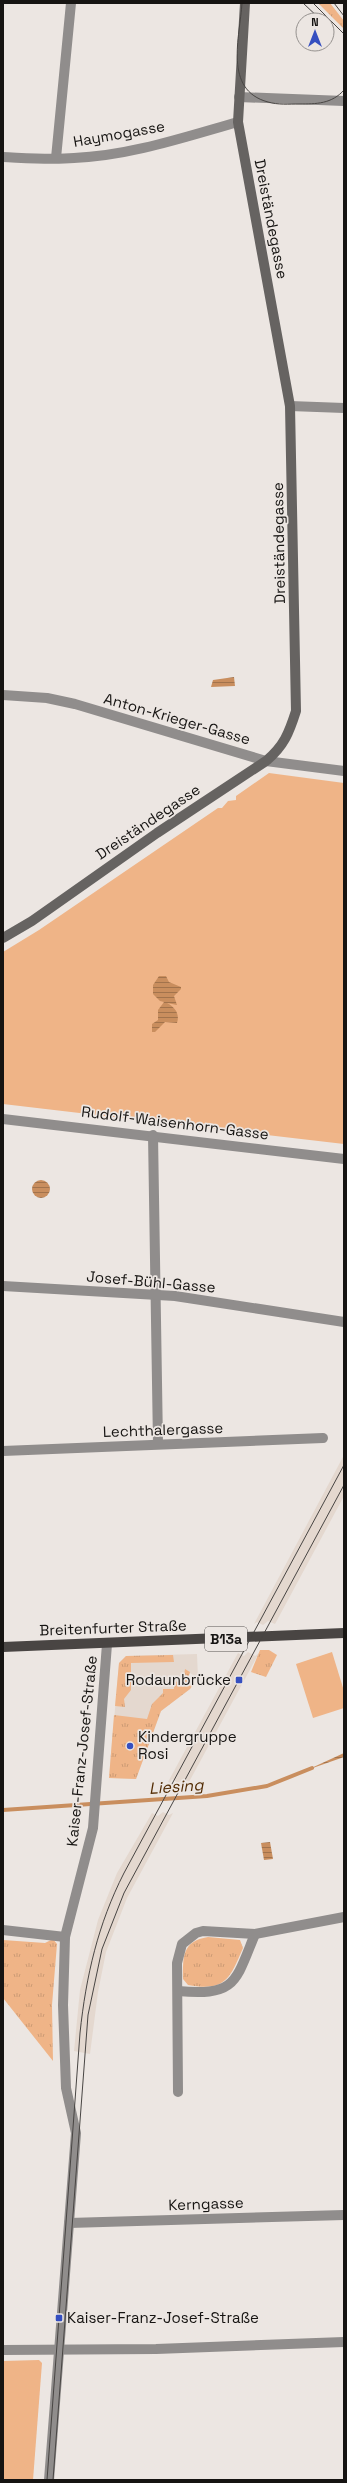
<svg xmlns="http://www.w3.org/2000/svg" width="347" height="2483" font-family="'Space Grotesk',sans-serif">
  <style>
    .built { fill: #e4d8cf }
    .grass { fill: url(#grass-tufts) }
    .garden { fill: #efb487 }
    .water { fill: url(#water-rules) }
    .lines { fill: none; stroke-linecap: round; stroke-linejoin: round }
    .stream { stroke: #c98e5e; stroke-width: 4 }
    .street { stroke: #908d8c; stroke-width: 10 }
    .secondary { stroke: #666361; stroke-width: 10 }
    .primary { stroke: #494543; stroke-width: 10 }
    .tram { stroke: #484543; stroke-width: 1 }
    .poi-dot { fill: #354fc0; stroke: #ece6e2; stroke-width: 1.5 }
    .labels { text-anchor: middle; stroke-width: 3.5; stroke-linejoin: round; paint-order: stroke }
    .shield { fill: #ece6e2; stroke: #565350; stroke-width: 1 }
    .shield-label { font-size: 14px; font-weight: bold; fill: #161412 }
    .street-label { font-size: 15px; fill: #161412; stroke: #ece6e2 }
    .poi-label { font-size: 15px; fill: #161412; stroke: #ece6e2; text-anchor: start }
    .water-label { font-size: 16px; font-style: italic; fill: #522b03; stroke: #ece6e2 }
  </style>
  <defs>
    <pattern id="grass-tufts" width="24" height="20" patternUnits="userSpaceOnUse"><rect width="24" height="20" fill="#efb487"/><path d="M3 7l-1-3M5 7V3M7 7l1-3M15 17l-1-3M17 17v-4M19 17l1-3" fill="none" stroke="#cc9a74"/></pattern>
    <pattern id="water-rules" width="6" height="5" patternUnits="userSpaceOnUse"><rect width="6" height="5" fill="#c98e5e"/><path d="M0 2.5h6" fill="none" stroke="#a2734c"/></pattern>
  </defs>
  <rect width="100%" height="100%" fill="#ece6e2"/>
  <g class="built">
    <path d="M 344,1455 L 344,1496 L 275,1624 L 268,1621 L 263,1625 L 257,1622 L 254,1624 Z"/>
    <path d="M 248,1652 L 255,1656 L 259,1653 L 189,1782 L 183,1779 L 178,1783 L 172,1779 L 170,1783 L 168,1782 L 238,1653 L 244,1656 Z"/>
    <path d="M 197,1654 L 198,1678 L 190,1673 L 188,1678 L 195,1682 L 190,1689 L 161,1711 L 136,1779 L 109,1778 L 119,1663 L 126,1656 Z"/>
    <path d="M 163,1812 L 169,1815 L 173,1813 L 127,1898 L 106,1952 L 98,1992 L 90,2054 L 74,2051 L 80,1990 L 98,1920 L 117,1873 L 152,1813 L 158,1816 Z"/>
  </g>
  <g class="grass">
    <path d="M 318,3 L 330,3 L 344,21 L 344,29 Z"/>
    <path d="M 260,1650 L 269,1650 L 277,1655 L 266,1677 L 251,1672 Z"/>
    <path d="M 173,1655 L 174,1662 L 131,1663 L 131,1690 L 124,1699 L 125,1707 L 115,1706 L 119,1663 L 126,1656 Z"/>
    <path d="M 185,1669 L 190,1672 L 188,1678 L 195,1682 L 190,1689 L 161,1711 L 136,1779 L 109,1778 L 114,1715 L 147,1719 L 152,1704 L 163,1693 L 163,1689 L 174,1689 L 174,1682 L 183,1681 Z"/>
    <path d="M 208,1937 L 240,1940 L 243,1948 C 230,1978 226,1992 188,1985 L 183,1979 C 183,1957 182,1941 208,1937 Z"/>
    <path d="M 53,1939 L 57,1944 L 52,2005 L 53,2061 L 3,1998 L 3,1940 L 45,1943 Z"/>
  </g>
  <g class="garden">
    <path d="M 269,773 L 344,783 L 344,1144 L 3,1104 L 3,952 L 39,930 L 218,808 L 222,808 L 228,801 L 236,800 L 236,796 Z"/>
    <path d="M 332,1652 L 344,1691 L 344,1708 L 313,1718 L 296,1664 Z"/>
    <path d="M 39,2360 L 42,2363 L 33,2480 L 3,2480 L 3,2361 Z"/>
  </g>
  <g class="water">
    <path d="M 234,677 L 235,686 L 211,687 L 213,680 Z"/>
    <path d="M 159,976 L 166,976 L 169,982 L 181,987 L 181,989 L 174,996 L 177,1005 L 167,1003 C 175,1007 180,1014 177,1023 L 165,1022 L 155,1032 L 152,1032 L 152,1024 L 158,1020 L 158,1010 L 164,1002 L 160,1001 L 153,994 L 153,985 Z"/>
    <circle cx="41" cy="1189" r="9"/>
    <path d="M 344,1753 L 344,1757 L 307,1770 Z"/>
    <path d="M 270,1842 L 273,1859 L 264,1860 L 261,1843 Z"/>
  </g>
  <g class="lines">
    <path class="stream" d="M 3,1810 L 207,1796 L 267,1786 L 312,1768"/>
    <g class="street">
      <path d="M 239,97 L 344,101"/>
      <path d="M 3,157 C 26,158 50,160 74,158 C 129,156 185,137 238,122"/>
      <path d="M 56,158 L 71,3"/>
      <path d="M 290,406 L 344,408"/>
      <path d="M 3,695 L 47,698 L 75,704 L 266,761 L 344,771"/>
      <path d="M 3,1119 L 344,1159"/>
      <path d="M 153,1135 L 158,1444"/>
      <path d="M 3,1286 L 175,1296 L 344,1322"/>
      <path d="M 3,1451 L 323,1438"/>
      <path d="M 3,1930 L 65,1937"/>
      <path d="M 178,1991 C 236,1996 235,1983 255,1934"/>
      <path d="M 178,2092 L 177,1963 L 182,1944 L 196,1933 L 203,1931 L 255,1934 L 344,1917"/>
      <path d="M 69,2223 L 344,2215"/>
      <path d="M 3,2350 L 156,2349 L 344,2342"/>
      <path d="M 49,2480 L 76,2133 L 66,2088 L 63,2005 L 65,1937 L 93,1828 L 107,1644"/>
    </g>
    <path class="secondary" d="M 3,938 L 32,921 L 157,833 L 266,761 C 284,746 289,733 296,711 L 290,406 L 238,122 L 245,3"/>
    <path class="primary" d="M 3,1647 L 344,1633"/>
    <g class="tram">
      <path d="M 242,3 C 240,37 223,90 268,102 C 278,105 289,104 299,104 C 316,104 332,104 344,90"/>
      <path d="M 303,3 L 321,20"/>
      <path d="M 313,3 L 344,34"/>
      <path d="M 334,3 L 344,16"/>
      <path d="M 47,2480 L 80,2033 C 86,1976 98,1924 124,1873 L 344,1465"/>
      <path d="M 53,2480 L 88,2015 L 102,1949 L 124,1893 L 344,1485"/>
    </g>
  </g>
  <g class="poi-dot">
    <rect x="235" y="1676" width="8" height="8" rx="2"/>
    <circle cx="130" cy="1746" r="4"/>
    <rect x="55" y="2314" width="8" height="8" rx="2"/>
  </g>
  <g class="labels">
    <rect class="shield" x="205" y="1627" width="42" height="24" rx="3"/>
    <g class="shield-label">
      <text x="226" y="1644">B13a</text>
    </g>
    <g class="street-label">
      <text transform="translate(119 134) rotate(-10)" y="5">Haymogasse</text>
      <text transform="translate(271 219) rotate(79)" y="5">Dreiständegasse</text>
      <text transform="translate(279 543) rotate(-91)" y="5">Dreiständegasse</text>
      <text transform="translate(177 719) rotate(16)" y="5">Anton-Krieger-Gasse</text>
      <text transform="translate(148 822) rotate(-34)" y="5">Dreiständegasse</text>
      <text transform="translate(175 1123) rotate(7)" y="5">Rudolf-Waisenhorn-Gasse</text>
      <text transform="translate(151 1282) rotate(5)" y="5">Josef-Bühl-Gasse</text>
      <text transform="translate(163 1430) rotate(-2)" y="5">Lechthalergasse</text>
      <text transform="translate(113 1628) rotate(-2)" y="5">Breitenfurter Straße</text>
      <text transform="translate(82 1751) rotate(-84)" y="5">Kaiser-Franz-Josef-Straße</text>
      <text transform="translate(206 2204) rotate(-2)" y="5">Kerngasse</text>
    </g>
    <g class="poi-label">
      <text x="231" y="1685" text-anchor="end">Rodaunbrücke</text>
      <text x="138" y="1742">Kindergruppe<tspan x="138" dy="17">Rosi</tspan></text>
      <text x="67" y="2323">Kaiser-Franz-Josef-Straße</text>
    </g>
    <g class="water-label">
      <text transform="translate(176 1786) rotate(-4)" y="6">Liesing</text>
    </g>
  </g>
  <rect width="347" height="2483" fill="none" stroke="#161412" stroke-width="8"/>
  <g transform="translate(315 32)"><circle r="19" fill="#ece6e2" stroke="#96928f"/>
  <path d="M0-3L7 15L0 10L-7 15Z" fill="#354fc0"/>
  <text y="-6" font-size="11" font-weight="bold" text-anchor="middle" fill="#161412">N</text>
  </g>
</svg>
